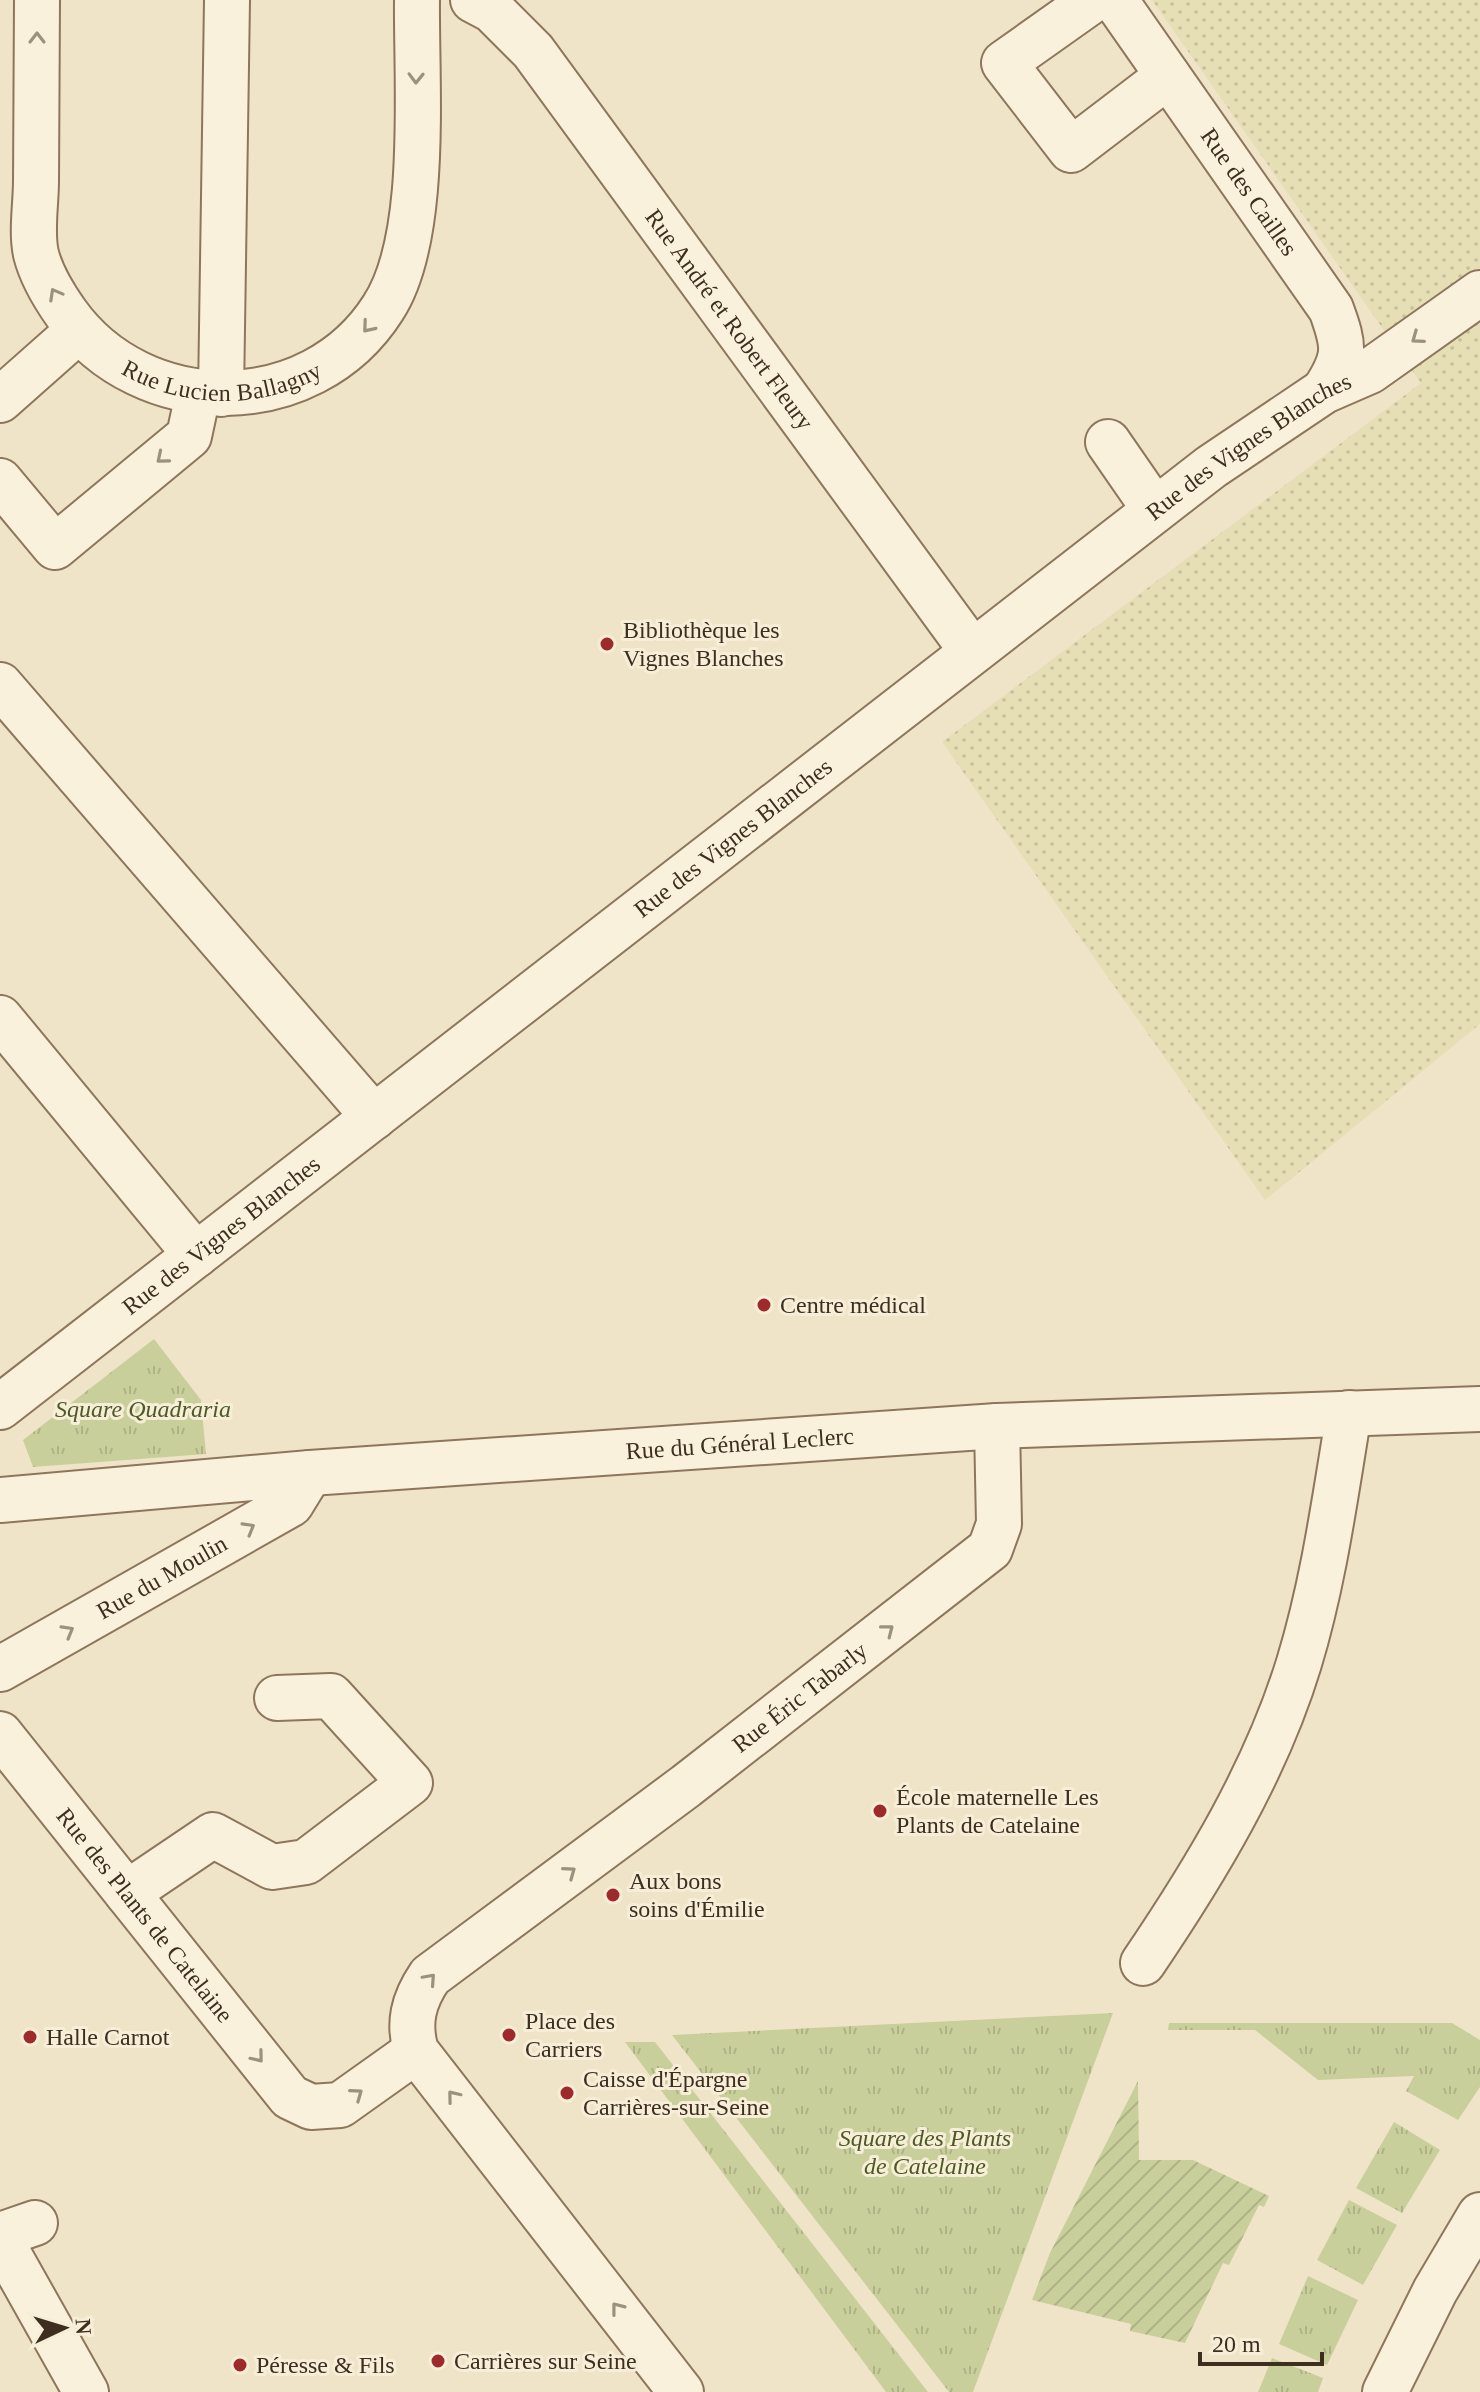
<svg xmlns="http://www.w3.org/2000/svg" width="1480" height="2392" font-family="Georgia,serif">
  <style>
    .farmland { fill: url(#farmland-dots) }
    .grass { fill: url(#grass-tufts) }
    .garden { fill: url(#garden-furrows) }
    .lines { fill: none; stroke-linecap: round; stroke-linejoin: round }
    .minor-casing { stroke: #8d765c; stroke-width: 48 }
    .minor { stroke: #faf1dc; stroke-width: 44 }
    .oneway { stroke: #9c907e }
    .poi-dot { fill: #9e2a2b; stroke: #f7eed8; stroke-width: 3 }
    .labels { text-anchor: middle; stroke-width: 6; stroke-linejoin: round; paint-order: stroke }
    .street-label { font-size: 24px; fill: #3d2e20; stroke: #f7eed8 }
    .poi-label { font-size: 24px; fill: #3d2e20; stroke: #f7eed8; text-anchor: start }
    .park-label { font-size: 24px; font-style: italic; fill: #4d5a26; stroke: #f7eed8 }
  </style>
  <defs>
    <pattern id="farmland-dots" width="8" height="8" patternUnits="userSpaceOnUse" patternTransform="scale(2)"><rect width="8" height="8" fill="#e6deb5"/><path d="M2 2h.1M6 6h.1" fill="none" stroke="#c6bf9b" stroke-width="1.8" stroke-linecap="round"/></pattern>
    <pattern id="grass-tufts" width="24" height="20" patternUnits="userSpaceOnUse" patternTransform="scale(2)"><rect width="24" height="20" fill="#c9cf9b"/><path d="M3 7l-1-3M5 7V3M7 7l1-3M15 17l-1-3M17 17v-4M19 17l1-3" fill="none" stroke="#aeb285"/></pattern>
    <pattern id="garden-furrows" width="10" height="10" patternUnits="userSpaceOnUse" patternTransform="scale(2)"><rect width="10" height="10" fill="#c9cf9b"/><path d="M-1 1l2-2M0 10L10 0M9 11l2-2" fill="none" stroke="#aeb285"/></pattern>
  </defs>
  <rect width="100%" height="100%" fill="#f0e4c8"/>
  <path class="farmland" d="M 1152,0 L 1480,0 L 1480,1024 L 1265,1200 L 942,742 L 1421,383 Z"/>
  <g class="grass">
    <path d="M 154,1339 L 201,1400 L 206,1454 L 33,1467 L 23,1440 Z"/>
    <path d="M 1113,2013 L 973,2392 L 949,2392 L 672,2035 Z"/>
    <path d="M 1169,2023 L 1452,2023 L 1480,2040 L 1480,2087 L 1458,2120 L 1406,2091 L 1414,2076 L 1318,2080 L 1255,2030 L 1168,2030 Z"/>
    <path d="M 625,2042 L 655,2042 L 928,2392 L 886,2392 Z"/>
    <path d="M 1394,2122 L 1440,2150 L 1402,2213 L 1356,2188 Z"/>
    <path d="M 1349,2200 L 1397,2225 L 1363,2285 L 1317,2260 Z"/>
    <path d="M 1308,2276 L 1358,2300 L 1327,2365 L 1279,2344 Z"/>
    <path d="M 1272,2358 L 1323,2378 L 1318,2392 L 1258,2392 Z"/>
  </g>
  <path class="garden" d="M 1138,2081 L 1139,2160 L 1193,2160 L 1269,2196 L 1264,2207 L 1259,2205 L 1229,2265 L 1223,2263 L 1185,2343 L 1130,2331 L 1131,2324 L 1032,2300 L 1050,2253 Z"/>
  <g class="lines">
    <g class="minor-casing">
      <g id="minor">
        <path id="s1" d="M 37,0 C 37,60 36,121 36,181 C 36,204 31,232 36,254 C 41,274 54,296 66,313 C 142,420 311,421 383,308 C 429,238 416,85 417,0"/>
        <path id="s2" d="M 473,0 L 492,10 L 533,51 L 972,651"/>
        <path d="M 1093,0 L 1004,63 L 1071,150 L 1168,76"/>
        <path id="s3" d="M 1115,0 L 1331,309 C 1345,347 1346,357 1324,391"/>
        <path d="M 221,394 L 227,0"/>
        <path d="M 0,400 L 79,330"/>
        <path d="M 1108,442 L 1155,510"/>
        <path d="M 0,481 L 55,547 L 189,436 L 198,394"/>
        <path d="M 0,685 L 374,1117"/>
        <path d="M 0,1018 L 196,1255"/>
        <path id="s4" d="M 0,1407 L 1211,467 L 1324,391 L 1370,371 L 1480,293"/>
        <path id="s5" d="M 0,1500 L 310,1473 L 997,1426 L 1480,1409"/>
        <path id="s6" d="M 0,1669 L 291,1504 L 310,1473"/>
        <path id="s7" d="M 0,1734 L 290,2097 L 311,2107 L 340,2105 L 416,2051"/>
        <path d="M 127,1893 L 213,1835 L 272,1867 L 306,1862 L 410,1783 L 331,1696 L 277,1698"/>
        <path d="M 1143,1963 C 1206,1870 1266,1771 1299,1663 C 1324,1581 1335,1497 1349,1413"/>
        <path d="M 0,2235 L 35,2223"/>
        <path d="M 0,2239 L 86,2392"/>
        <path id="s8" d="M 681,2392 L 416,2051 C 408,2023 413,2001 430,1976 L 686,1786 L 990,1549 L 999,1524 L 997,1426"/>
        <path d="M 1385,2392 L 1435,2291 L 1480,2215"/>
      </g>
    </g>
    <use href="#minor" class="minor"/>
  </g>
  <defs><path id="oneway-chevron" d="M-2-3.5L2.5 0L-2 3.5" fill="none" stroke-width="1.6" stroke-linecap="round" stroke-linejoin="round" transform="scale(2)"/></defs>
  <g class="oneway">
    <use href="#oneway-chevron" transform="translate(37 38) rotate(-90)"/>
    <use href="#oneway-chevron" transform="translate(416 78) rotate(91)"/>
    <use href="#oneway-chevron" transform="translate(55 294) rotate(-119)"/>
    <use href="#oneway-chevron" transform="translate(368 327) rotate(130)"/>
    <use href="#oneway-chevron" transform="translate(1417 338) rotate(144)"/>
    <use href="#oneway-chevron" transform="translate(162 458) rotate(140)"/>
    <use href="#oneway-chevron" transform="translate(249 1528) rotate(-30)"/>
    <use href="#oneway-chevron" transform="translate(888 1630) rotate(-38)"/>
    <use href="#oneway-chevron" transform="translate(68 1631) rotate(-30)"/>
    <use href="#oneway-chevron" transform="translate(570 1872) rotate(-36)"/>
    <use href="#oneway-chevron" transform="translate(430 1979) rotate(-48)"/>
    <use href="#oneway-chevron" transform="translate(258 2057) rotate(51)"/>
    <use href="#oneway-chevron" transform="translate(357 2094) rotate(-36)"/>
    <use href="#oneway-chevron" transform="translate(453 2096) rotate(-129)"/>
    <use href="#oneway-chevron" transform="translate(617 2308) rotate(-128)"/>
  </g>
  <g class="poi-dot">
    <circle cx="607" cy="644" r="8"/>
    <circle cx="764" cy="1305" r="8"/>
    <circle cx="880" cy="1811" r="8"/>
    <circle cx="613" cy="1895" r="8"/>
    <circle cx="509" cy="2035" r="8"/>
    <circle cx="30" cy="2037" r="8"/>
    <circle cx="567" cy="2093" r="8"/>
    <circle cx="438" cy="2361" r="8"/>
    <circle cx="240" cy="2365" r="8"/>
  </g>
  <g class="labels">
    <g class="street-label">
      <text dy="8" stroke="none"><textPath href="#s3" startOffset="234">Rue des Cailles</textPath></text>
      <text dy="8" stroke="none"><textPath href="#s2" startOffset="412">Rue André et Robert Fleury</textPath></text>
      <text dy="8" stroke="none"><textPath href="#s1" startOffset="502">Rue Lucien Ballagny</textPath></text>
      <text dy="8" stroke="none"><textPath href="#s4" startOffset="1576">Rue des Vignes Blanches</textPath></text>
      <text dy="8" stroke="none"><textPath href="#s4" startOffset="928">Rue des Vignes Blanches</textPath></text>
      <text dy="8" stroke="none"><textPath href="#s4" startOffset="280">Rue des Vignes Blanches</textPath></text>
      <text dy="8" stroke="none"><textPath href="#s5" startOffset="742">Rue du Général Leclerc</textPath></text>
      <text dy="8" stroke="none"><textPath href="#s6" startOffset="186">Rue du Moulin</textPath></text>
      <text dy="8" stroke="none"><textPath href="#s8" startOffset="974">Rue Éric Tabarly</textPath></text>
      <text dy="8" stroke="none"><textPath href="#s7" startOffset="232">Rue des Plants de Catelaine</textPath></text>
    </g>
    <g class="poi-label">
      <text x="623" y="638">Bibliothèque les<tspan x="623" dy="28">Vignes Blanches</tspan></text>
      <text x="780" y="1313">Centre médical</text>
      <text x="896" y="1805">École maternelle Les<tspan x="896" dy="28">Plants de Catelaine</tspan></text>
      <text x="629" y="1889">Aux bons<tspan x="629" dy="28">soins d'Émilie</tspan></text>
      <text x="525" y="2029">Place des<tspan x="525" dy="28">Carriers</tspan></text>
      <text x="46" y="2045">Halle Carnot</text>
      <text x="583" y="2087">Caisse d'Épargne<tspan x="583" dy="28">Carrières-sur-Seine</tspan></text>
      <text x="454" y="2369">Carrières sur Seine</text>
      <text x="256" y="2373">Péresse &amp; Fils</text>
    </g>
    <g class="park-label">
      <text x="143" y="1417">Square Quadraria</text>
      <text x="925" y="2146">Square des Plants<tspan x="925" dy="28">de Catelaine</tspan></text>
    </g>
  </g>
  <g transform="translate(64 2328) rotate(86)" stroke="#f7eed8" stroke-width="6" paint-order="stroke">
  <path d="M0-6L14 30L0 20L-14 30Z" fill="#3d2e20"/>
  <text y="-12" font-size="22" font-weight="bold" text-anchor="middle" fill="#3d2e20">N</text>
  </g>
  <path d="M1200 2352v12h122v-12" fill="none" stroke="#3d2e20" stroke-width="4"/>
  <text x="1212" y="2352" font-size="24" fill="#3d2e20" stroke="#f7eed8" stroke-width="6" paint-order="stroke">20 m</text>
</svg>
